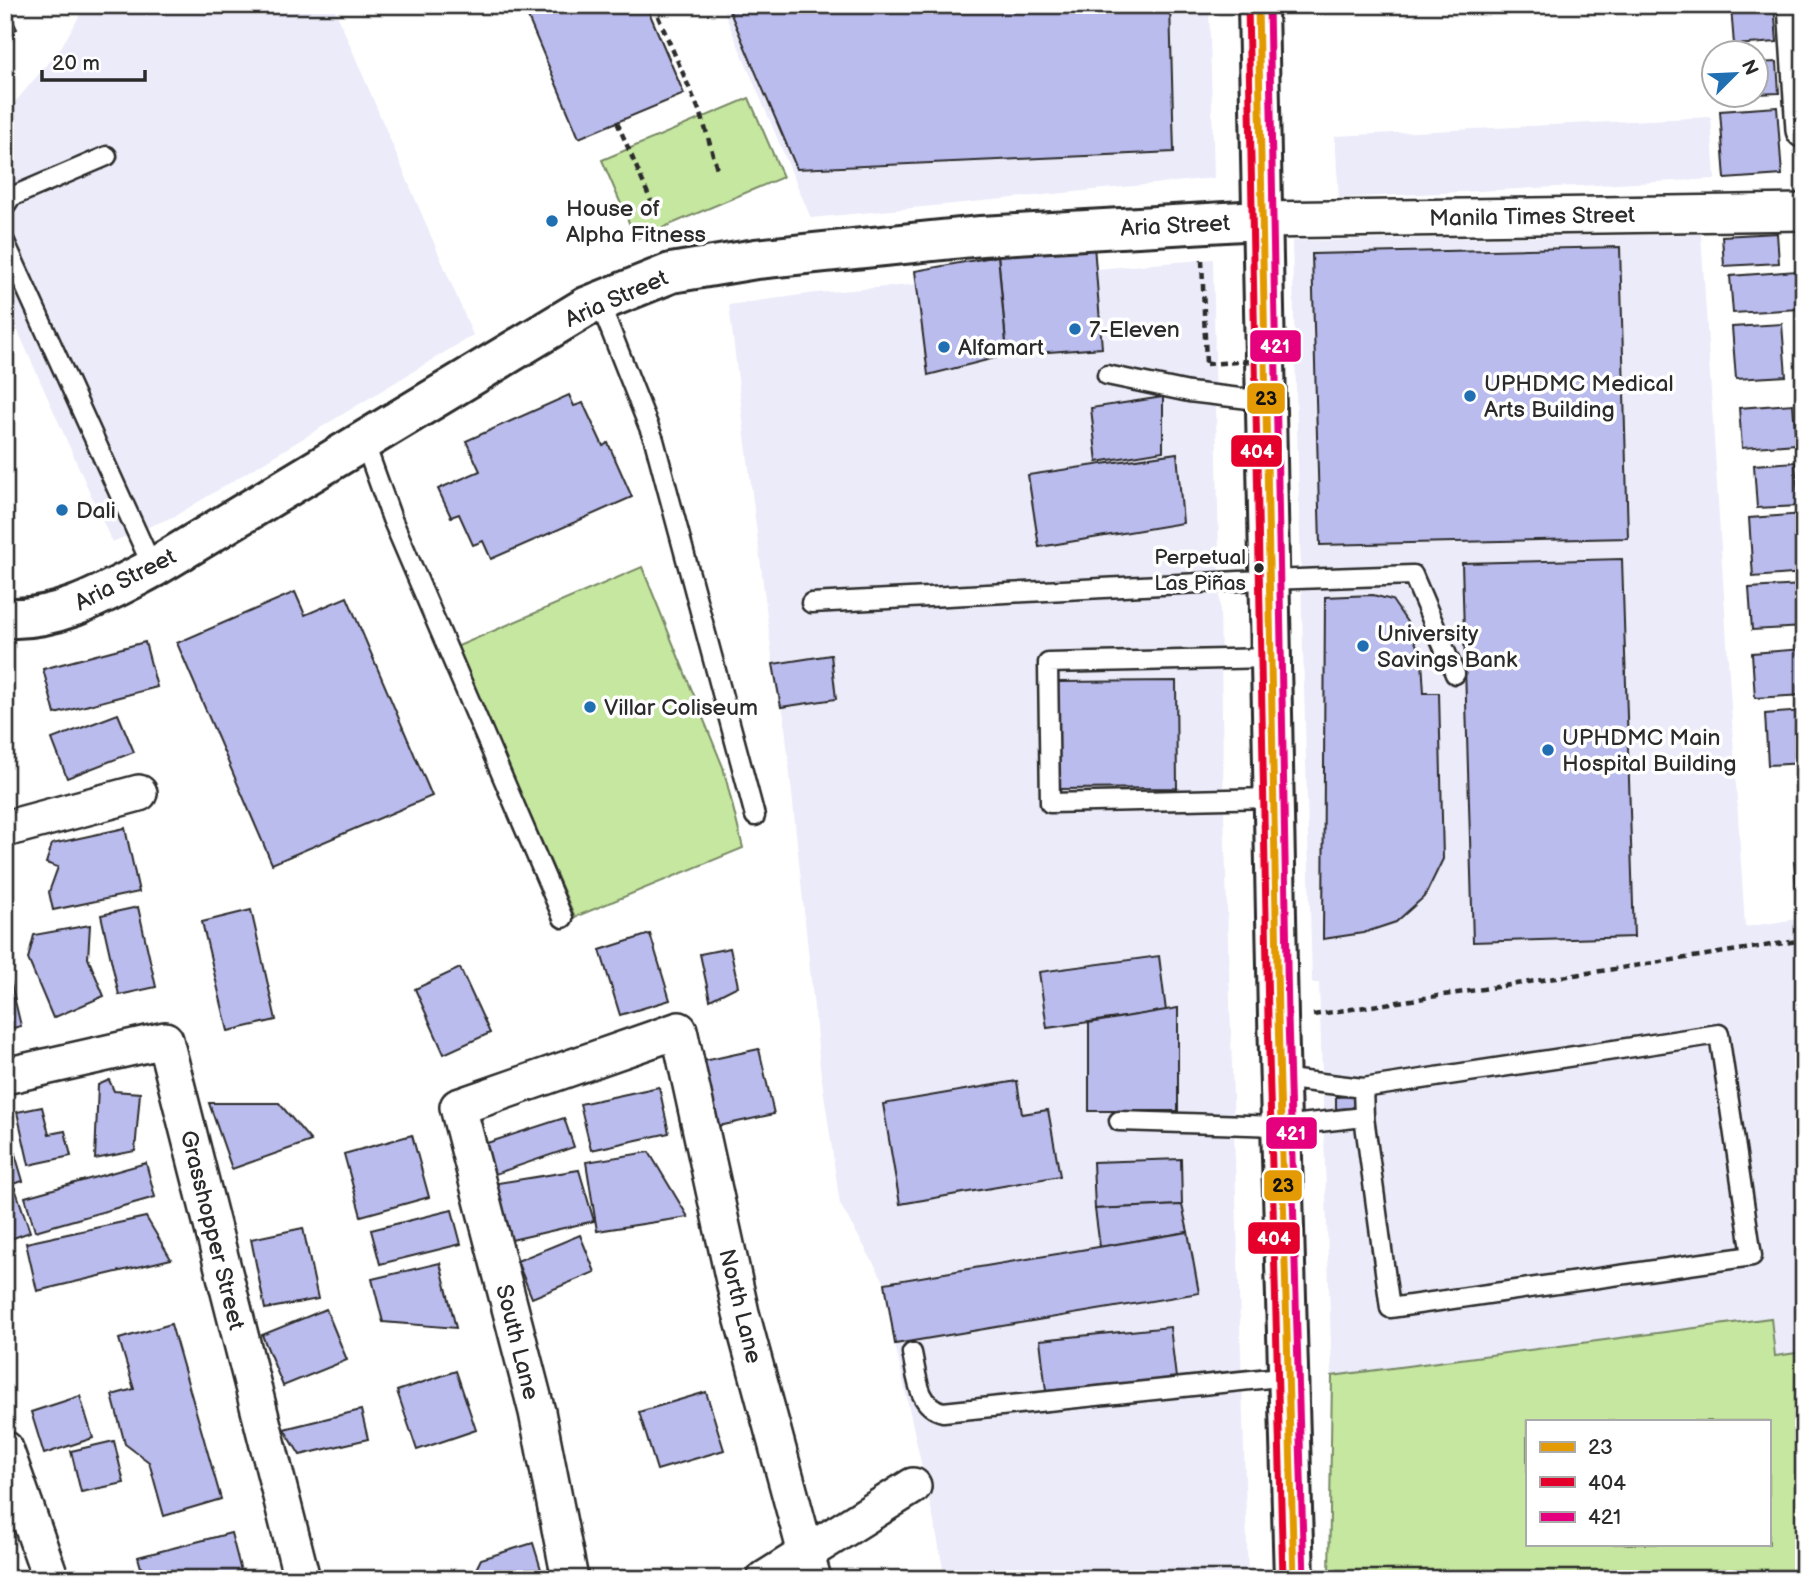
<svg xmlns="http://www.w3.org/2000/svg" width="1809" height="1584" font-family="'Balsamiq Sans',sans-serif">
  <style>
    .built { fill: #ebebfa }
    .green { fill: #c6e7a0; stroke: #788966; stroke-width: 2; fill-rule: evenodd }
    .building { fill: #bbbcee; stroke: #2b2b2b; stroke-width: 2 }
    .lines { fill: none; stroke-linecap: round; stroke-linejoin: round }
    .service-casing { stroke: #2b2b2b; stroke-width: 23 }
    .minor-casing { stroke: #2b2b2b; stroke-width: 40 }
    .tertiary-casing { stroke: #2b2b2b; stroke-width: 44 }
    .trunk-casing { stroke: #2b2b2b; stroke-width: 44 }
    .path { stroke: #2b2b2b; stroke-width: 4.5; stroke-dasharray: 7 5; stroke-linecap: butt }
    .service { stroke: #fff; stroke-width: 18 }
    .minor { stroke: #fff; stroke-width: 35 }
    .tertiary { stroke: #fff; stroke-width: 38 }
    .trunk { stroke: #fff; stroke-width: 38 }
    .path-bridge { stroke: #2b2b2b; stroke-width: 4.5; stroke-dasharray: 7 5; stroke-linecap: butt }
    .bus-1-casing { stroke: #fff; stroke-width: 12 }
    .bus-2-casing { stroke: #fff; stroke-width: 12 }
    .bus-3-casing { stroke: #fff; stroke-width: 12 }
    .bus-1 { stroke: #e39a04; stroke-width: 7 }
    .bus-2 { stroke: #e4002b; stroke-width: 7 }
    .bus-3 { stroke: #e5007d; stroke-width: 7 }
    .poi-dot { fill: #1f6fb2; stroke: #fff; stroke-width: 2.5 }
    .bus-dot { fill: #2b2b2b; stroke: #fff; stroke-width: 2.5 }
    .labels { text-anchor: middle; stroke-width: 7; stroke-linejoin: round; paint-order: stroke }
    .bus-label { font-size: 21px; fill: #2b2b2b; stroke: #fff; text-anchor: end }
    .poi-label { font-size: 23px; fill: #2b2b2b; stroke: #fff; text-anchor: start }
    .street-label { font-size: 23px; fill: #2b2b2b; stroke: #fff }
    .line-badge { stroke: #fff; stroke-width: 2.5 }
    .badge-label { font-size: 19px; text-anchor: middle; font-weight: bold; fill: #fff }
    .pale-badge-label { font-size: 19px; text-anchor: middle; font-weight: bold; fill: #111 }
  </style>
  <rect width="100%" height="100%" fill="#fff"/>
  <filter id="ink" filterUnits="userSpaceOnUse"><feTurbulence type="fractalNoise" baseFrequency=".0143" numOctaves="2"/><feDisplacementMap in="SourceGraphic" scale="14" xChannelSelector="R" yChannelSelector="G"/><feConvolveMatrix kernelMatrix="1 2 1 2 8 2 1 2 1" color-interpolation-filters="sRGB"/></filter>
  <g filter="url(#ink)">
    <g class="built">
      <path d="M 86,5 L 333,5 L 473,335 L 175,516 L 112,542 L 5,302 L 5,114 L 60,49 Z"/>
      <path d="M 721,5 L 1209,5 L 1214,178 L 811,218 Z"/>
      <path d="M 1711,117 L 1715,179 L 1339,198 L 1335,136 Z"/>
      <path d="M 1701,234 L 1745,927 L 1804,918 L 1804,1352 L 1774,1356 L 1770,1319 L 1332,1376 L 1319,983 L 1312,983 L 1292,241 Z"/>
      <path d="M 1213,259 L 1224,811 L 1248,1579 L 945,1579 L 936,1531 L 895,1344 L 885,1283 L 840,1204 L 820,1066 L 784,716 L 773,664 L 729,305 L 816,293 Z"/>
    </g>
    <g class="green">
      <path d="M 749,98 L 783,177 L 636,239 L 602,160 Z"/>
      <path d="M 642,567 L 723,767 L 743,848 L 575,917 L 456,647 Z"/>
      <path d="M 1771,1318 L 1775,1356 L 1804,1352 L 1804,1579 L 1329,1579 L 1332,1376 ZM 1527,1421 L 1769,1421 L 1769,1544 L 1527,1544 Z"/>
    </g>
    <g class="building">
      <path d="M 5,5 L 17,29 L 5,34 Z"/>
      <path d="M 529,5 L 646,5 L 684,94 L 579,138 L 524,8 Z"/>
      <path d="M 727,5 L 940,5 L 941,8 L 968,5 L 1170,5 L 1174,152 L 797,169 Z"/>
      <path d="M 1774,5 L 1777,42 L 1734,45 L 1731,7 Z"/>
      <path d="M 1777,62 L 1779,93 L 1756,94 L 1756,63 Z"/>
      <path d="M 1777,107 L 1782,175 L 1725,179 L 1720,111 Z"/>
      <path d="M 1777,233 L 1779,263 L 1724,266 L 1722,236 Z"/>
      <path d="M 1094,245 L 1102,348 L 1007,355 L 998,253 Z"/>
      <path d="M 1620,247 L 1628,538 L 1320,545 L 1312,254 Z"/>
      <path d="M 998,256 L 1007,355 L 928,375 L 915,271 Z"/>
      <path d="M 1797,271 L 1799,309 L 1733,313 L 1730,276 Z"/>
      <path d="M 1782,324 L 1786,376 L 1736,379 L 1732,327 Z"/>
      <path d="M 569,395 L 574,406 L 583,403 L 603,446 L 608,443 L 632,497 L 491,559 L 483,541 L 473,545 L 459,514 L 451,517 L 438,489 L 480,471 L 466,441 Z"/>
      <path d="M 1163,397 L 1163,451 L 1097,462 L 1091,408 Z"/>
      <path d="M 1793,404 L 1796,444 L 1742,448 L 1739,408 Z"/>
      <path d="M 1177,453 L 1183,523 L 1039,547 L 1028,475 Z"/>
      <path d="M 1795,462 L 1799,506 L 1757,508 L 1754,465 Z"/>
      <path d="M 1804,514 L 1804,573 L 1753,577 L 1749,518 Z"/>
      <path d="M 1622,559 L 1634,937 L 1473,942 L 1462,563 Z"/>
      <path d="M 1804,585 L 1804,627 L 1752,630 L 1749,588 Z"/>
      <path d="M 295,592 L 305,615 L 347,597 L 432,796 L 272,864 L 177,643 Z"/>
      <path d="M 1373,595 L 1392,600 L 1409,625 L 1422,660 L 1424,693 L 1439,693 L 1443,859 L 1425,896 L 1396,922 L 1363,933 L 1323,939 L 1325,597 Z"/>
      <path d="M 145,642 L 157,687 L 55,714 L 43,669 Z"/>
      <path d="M 1804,649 L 1804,695 L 1755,698 L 1752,653 Z"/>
      <path d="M 831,655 L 836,699 L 781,707 L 773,664 Z"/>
      <path d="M 1176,681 L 1177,788 L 1058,789 L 1057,682 Z"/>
      <path d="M 1804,711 L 1804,763 L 1768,765 L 1765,714 Z"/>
      <path d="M 118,714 L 134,752 L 67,778 L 52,739 Z"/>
      <path d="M 125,828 L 139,892 L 53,910 L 49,892 L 58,867 L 46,863 L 52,844 Z"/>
      <path d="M 1794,862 L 1804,862 L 1804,891 L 1797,892 Z"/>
      <path d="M 138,907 L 156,987 L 119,995 L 101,915 Z"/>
      <path d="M 251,910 L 276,1020 L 228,1031 L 202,922 Z"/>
      <path d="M 90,925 L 88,958 L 104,996 L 53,1018 L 28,959 L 34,935 Z"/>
      <path d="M 650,934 L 670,1000 L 620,1015 L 600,950 Z"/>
      <path d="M 730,948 L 738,986 L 710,1000 L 700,954 Z"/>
      <path d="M 1159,956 L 1166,1011 L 1047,1028 L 1039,972 Z"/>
      <path d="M 5,959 L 21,1026 L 5,1030 Z"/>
      <path d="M 460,968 L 490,1033 L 444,1054 L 415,989 Z"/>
      <path d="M 1178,1008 L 1178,1111 L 1089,1111 L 1089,1023 Z"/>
      <path d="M 759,1049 L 774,1114 L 719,1126 L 704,1061 Z"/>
      <path d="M 109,1080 L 114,1091 L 140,1093 L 135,1151 L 95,1159 L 98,1085 Z"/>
      <path d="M 1017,1081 L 1022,1114 L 1048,1110 L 1060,1176 L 900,1204 L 883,1104 Z"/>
      <path d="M 659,1087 L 669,1133 L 591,1150 L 580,1104 Z"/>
      <path d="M 1354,1096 L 1354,1108 L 1336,1109 L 1336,1097 Z"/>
      <path d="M 209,1103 L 279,1103 L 311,1141 L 232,1169 Z"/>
      <path d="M 42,1107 L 49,1134 L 65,1131 L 71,1156 L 29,1165 L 17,1112 Z"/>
      <path d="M 564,1118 L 574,1147 L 492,1175 L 481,1145 Z"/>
      <path d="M 5,1120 L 23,1181 L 5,1186 Z"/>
      <path d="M 412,1135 L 429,1197 L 361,1216 L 344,1154 Z"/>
      <path d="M 649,1152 L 688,1217 L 597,1231 L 586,1162 Z"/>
      <path d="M 1181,1159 L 1182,1205 L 1095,1209 L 1093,1162 Z"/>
      <path d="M 146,1163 L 155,1197 L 35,1231 L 25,1197 Z"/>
      <path d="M 579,1170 L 594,1221 L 507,1241 L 492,1184 Z"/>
      <path d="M 15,1188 L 30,1232 L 5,1241 L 5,1192 Z"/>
      <path d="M 1182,1205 L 1188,1232 L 1100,1247 L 1095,1209 Z"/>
      <path d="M 452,1210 L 461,1244 L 380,1264 L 371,1230 Z"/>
      <path d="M 146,1217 L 171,1259 L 37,1291 L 26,1243 Z"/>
      <path d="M 303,1228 L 318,1299 L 265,1309 L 251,1239 Z"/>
      <path d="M 1188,1232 L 1199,1293 L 895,1344 L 885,1283 Z"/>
      <path d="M 580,1235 L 595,1272 L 532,1298 L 517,1261 Z"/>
      <path d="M 440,1263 L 456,1328 L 383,1322 L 372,1279 Z"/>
      <path d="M 326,1309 L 347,1360 L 283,1386 L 262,1335 Z"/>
      <path d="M 171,1324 L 221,1499 L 164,1516 L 149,1462 L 125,1444 L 112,1395 L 134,1389 L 119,1339 Z"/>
      <path d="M 1170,1327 L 1176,1378 L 1046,1391 L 1040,1340 Z"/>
      <path d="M 456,1371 L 476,1430 L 417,1450 L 397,1391 Z"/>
      <path d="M 706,1392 L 724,1450 L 657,1470 L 639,1412 Z"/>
      <path d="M 80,1396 L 93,1438 L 44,1454 L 31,1412 Z"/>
      <path d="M 361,1410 L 368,1439 L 300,1455 L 284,1429 Z"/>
      <path d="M 114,1441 L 124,1483 L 81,1492 L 71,1451 Z"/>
      <path d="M 231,1533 L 243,1579 L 168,1579 L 143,1575 L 138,1557 Z"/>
      <path d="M 533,1543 L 544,1579 L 471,1579 L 481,1559 Z"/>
      <path d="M 415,1571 L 417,1579 L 391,1579 Z"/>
    </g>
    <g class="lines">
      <g class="service-casing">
        <g id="service">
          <path d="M 5,206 L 11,197 L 107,156"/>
          <path d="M 5,242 L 153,568"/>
          <path d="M 599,301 L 654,440 L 755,816"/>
          <path d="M 1107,375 L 1189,392 L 1266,401"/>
          <path d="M 364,441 L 392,519 L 563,918"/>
          <path d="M 811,603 L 1239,581 L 1413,575 L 1455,674"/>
          <path d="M 1271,658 L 1048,663 L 1050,803 L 1273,798"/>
          <path d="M 1279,1078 L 1363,1088 L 1719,1034 L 1752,1256 L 1390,1308 L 1364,1117 L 1363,1088"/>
          <path d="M 1119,1121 L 1282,1126 L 1364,1117"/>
          <path d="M 912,1353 C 917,1375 917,1406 943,1412 L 1289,1376"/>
        </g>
      </g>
      <g class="minor-casing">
        <g id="minor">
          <path d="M 1796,5 L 1804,130"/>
          <path d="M 1260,220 L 1804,212"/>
          <path d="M 5,829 L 139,793"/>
          <path d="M 5,1076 L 165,1040 L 302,1579"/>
          <path d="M 5,1449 L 51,1579"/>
          <path d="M 570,1579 L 537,1412 L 458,1107 L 679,1030 L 741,1313 L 813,1579"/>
          <path d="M 765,1579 L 913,1486"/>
        </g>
      </g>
      <g class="tertiary-casing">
        <path id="tertiary" d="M 5,618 C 59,621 107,592 153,568 L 586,307 L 671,273 L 756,259 L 981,236 L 1260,220"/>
      </g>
      <g class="trunk-casing">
        <path id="trunk" d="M 1258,5 L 1278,1017 L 1294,1579"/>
      </g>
      <g class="path">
        <path d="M 653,5 L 702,117 L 718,172"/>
        <path d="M 617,122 L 651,201"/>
        <path d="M 1202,260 L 1206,364"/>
        <path d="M 1313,1015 L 1804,940"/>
      </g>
      <use href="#service" class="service"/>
      <use href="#minor" class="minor"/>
      <use href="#tertiary" class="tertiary"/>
      <use href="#trunk" class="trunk"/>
      <path class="path-bridge" d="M 1206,364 L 1300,358"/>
      <g class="bus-1-casing">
        <path id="bus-1" d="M 1258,5 L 1278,1017 L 1294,1579"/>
      </g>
      <g class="bus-2-casing">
        <path id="bus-2" d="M 1248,5 L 1268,1017 L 1283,1579"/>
      </g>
      <g class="bus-3-casing">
        <path id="bus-3" d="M 1269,5 L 1288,1017 L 1304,1579"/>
      </g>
      <use href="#bus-1" class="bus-1"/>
      <use href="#bus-2" class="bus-2"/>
      <use href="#bus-3" class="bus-3"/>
    </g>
  </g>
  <g class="poi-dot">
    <circle cx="552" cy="221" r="7"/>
    <circle cx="1075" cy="329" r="7"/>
    <circle cx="944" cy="347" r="7"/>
    <circle cx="1470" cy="396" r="7"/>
    <circle cx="62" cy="510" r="7"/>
    <circle cx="1363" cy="646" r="7"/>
    <circle cx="590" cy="707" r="7"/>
    <circle cx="1548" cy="750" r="7"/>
  </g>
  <circle class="bus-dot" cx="1259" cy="568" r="6"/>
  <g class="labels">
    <g class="bus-label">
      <text x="1246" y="564">Perpetual<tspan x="1246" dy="26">Las Piñas</tspan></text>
    </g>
    <g class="poi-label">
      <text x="566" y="216">House of<tspan x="566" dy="26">Alpha Fitness</tspan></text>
      <text x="1089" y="337">7-Eleven</text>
      <text x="958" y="355">Alfamart</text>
      <text x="1484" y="391">UPHDMC Medical<tspan x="1484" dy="26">Arts Building</tspan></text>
      <text x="76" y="518">Dali</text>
      <text x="1377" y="641">University<tspan x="1377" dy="26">Savings Bank</tspan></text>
      <text x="604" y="715">Villar Coliseum</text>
      <text x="1562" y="745">UPHDMC Main<tspan x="1562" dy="26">Hospital Building</tspan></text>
    </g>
    <g class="street-label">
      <text transform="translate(1532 216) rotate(-1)" y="8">Manila Times Street</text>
      <text transform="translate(1175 225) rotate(-3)" y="8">Aria Street</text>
      <text transform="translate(616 298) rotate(-24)" y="8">Aria Street</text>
      <text transform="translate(125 579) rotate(-27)" y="8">Aria Street</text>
      <text transform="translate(213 1230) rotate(76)" y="8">Grasshopper Street</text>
      <text transform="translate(741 1306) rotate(76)" y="8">North Lane</text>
      <text transform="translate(518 1342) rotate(76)" y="8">South Lane</text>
    </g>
  </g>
  <g class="line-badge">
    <rect x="1249" y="329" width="53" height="34" rx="7" fill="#e5007d"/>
    <rect x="1246" y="382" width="40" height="33" rx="7" fill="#e39a04"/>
    <rect x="1230" y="434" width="53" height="34" rx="7" fill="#e4002b"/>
    <rect x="1265" y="1116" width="53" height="34" rx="7" fill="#e5007d"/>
    <rect x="1263" y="1169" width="40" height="33" rx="7" fill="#e39a04"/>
    <rect x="1247" y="1221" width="54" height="34" rx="7" fill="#e4002b"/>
  </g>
  <g class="badge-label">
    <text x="1275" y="353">421</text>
    <text x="1257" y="458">404</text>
    <text x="1291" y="1140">421</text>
    <text x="1274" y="1245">404</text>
  </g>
  <g class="pale-badge-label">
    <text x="1266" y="405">23</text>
    <text x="1283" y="1192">23</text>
  </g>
  <rect width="1809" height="1584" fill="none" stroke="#fff" stroke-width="28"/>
  <rect x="14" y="14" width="1781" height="1556" fill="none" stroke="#2b2b2b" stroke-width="2.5" filter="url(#ink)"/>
  <rect x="1526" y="1420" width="245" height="126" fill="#ffffff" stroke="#aaaaaa" stroke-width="2"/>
  <rect x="1540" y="1442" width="35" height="10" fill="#e39a04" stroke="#aaaaaa" stroke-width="2"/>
  <text x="1588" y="1454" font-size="21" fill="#2b2b2b">23</text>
  <rect x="1540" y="1477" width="35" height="10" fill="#e4002b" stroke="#aaaaaa" stroke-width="2"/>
  <text x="1588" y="1490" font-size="21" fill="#2b2b2b">404</text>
  <rect x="1540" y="1512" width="35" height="10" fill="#e5007d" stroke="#aaaaaa" stroke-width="2"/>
  <text x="1588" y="1524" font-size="21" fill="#2b2b2b">421</text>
  <g transform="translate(1735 74) rotate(66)"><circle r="33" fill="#ffffff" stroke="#aaaaaa" stroke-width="2"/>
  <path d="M0-5L12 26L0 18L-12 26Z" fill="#1f6fb2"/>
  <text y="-10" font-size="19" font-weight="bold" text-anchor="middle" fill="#2b2b2b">N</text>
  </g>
  <path d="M42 70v10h103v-10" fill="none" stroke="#2b2b2b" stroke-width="3.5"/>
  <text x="52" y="70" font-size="21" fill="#2b2b2b" stroke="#ffffff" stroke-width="5" paint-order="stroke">20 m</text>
</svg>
